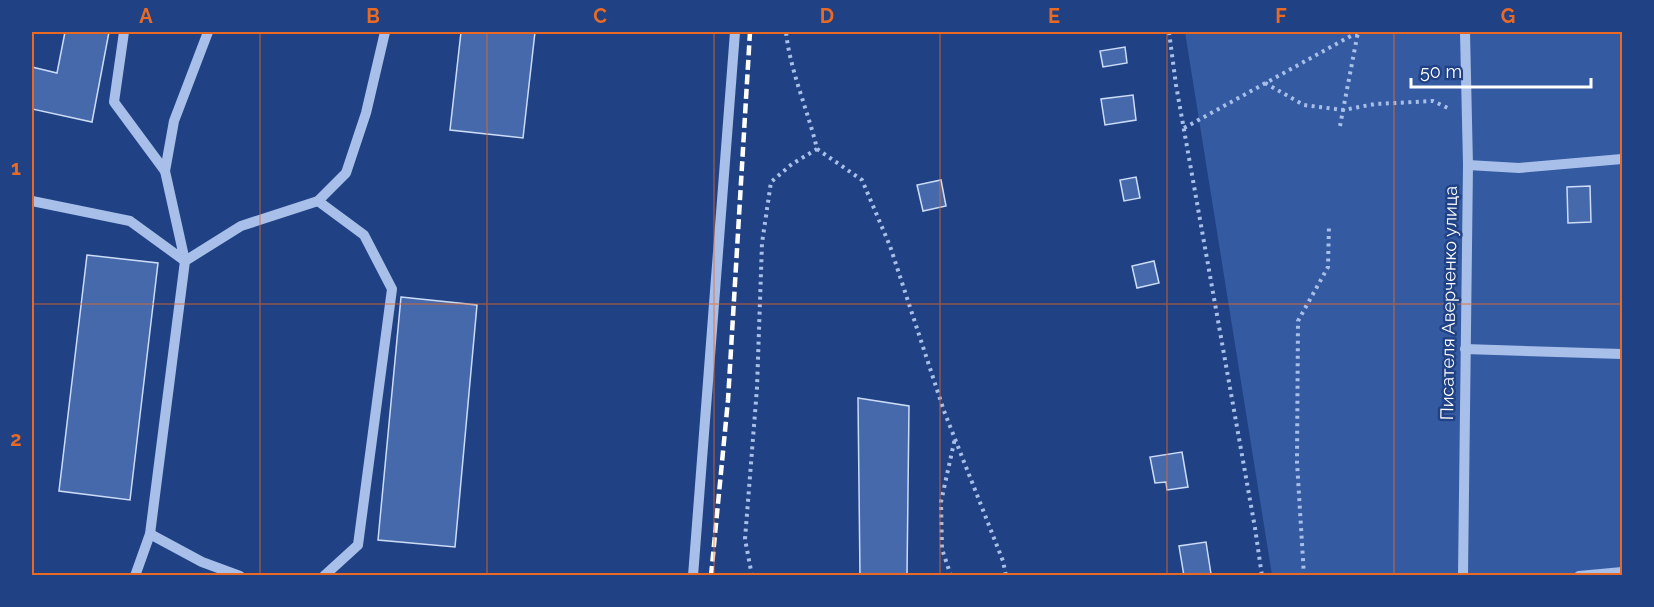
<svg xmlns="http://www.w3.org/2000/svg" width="1654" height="607" font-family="Raleway,sans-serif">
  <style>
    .green { fill: #345aa2 }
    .building { fill: #4569ab; stroke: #ccdcf7; stroke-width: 1.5 }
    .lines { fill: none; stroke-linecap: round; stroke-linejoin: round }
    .path { stroke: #a8bfe9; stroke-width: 4; stroke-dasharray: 3 4.5; stroke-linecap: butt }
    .minor { stroke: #a8bfe9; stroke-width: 10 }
    .rail { stroke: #fff; stroke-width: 4.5; stroke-dasharray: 10 4.5; stroke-linecap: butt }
    .grid { fill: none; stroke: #ea6a24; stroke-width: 1.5; stroke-opacity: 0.55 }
    .labels { text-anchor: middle; stroke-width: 5; stroke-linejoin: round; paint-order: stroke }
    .street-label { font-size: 18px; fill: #fff; stroke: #204284 }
    .neatline { fill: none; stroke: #ea6a24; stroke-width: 2 }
    .grid-label { font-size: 20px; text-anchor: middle; font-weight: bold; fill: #ea6a24 }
  </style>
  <rect width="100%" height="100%" fill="#204284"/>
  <path class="green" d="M 1185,32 L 1622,32 L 1622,575 L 1272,575 Z"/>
  <g class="building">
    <path d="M 65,32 L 109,32 L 92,122 L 32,109 L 32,67 L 57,73 Z"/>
    <path d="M 461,32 L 535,32 L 523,138 L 450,130 Z"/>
    <path d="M 1125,47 L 1127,63 L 1103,67 L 1100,51 Z"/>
    <path d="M 1133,95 L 1136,120 L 1105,125 L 1101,99 Z"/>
    <path d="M 1136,177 L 1140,198 L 1124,201 L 1120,180 Z"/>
    <path d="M 941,180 L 946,206 L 923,211 L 917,185 Z"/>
    <path d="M 1590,186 L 1591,222 L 1568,223 L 1567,187 Z"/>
    <path d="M 87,255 L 158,263 L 130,500 L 59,491 Z"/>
    <path d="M 1154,261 L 1159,283 L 1137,288 L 1132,266 Z"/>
    <path d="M 401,297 L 477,305 L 455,547 L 378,540 Z"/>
    <path d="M 858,398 L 909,406 L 907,576 L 860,576 Z"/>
    <path d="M 1182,452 L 1188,487 L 1167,490 L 1166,482 L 1155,483 L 1150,457 Z"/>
    <path d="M 1206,542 L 1211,574 L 1184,576 L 1179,546 Z"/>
  </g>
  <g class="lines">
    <g class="path">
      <path d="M 1169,32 L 1176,85 L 1255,528 L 1262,576"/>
      <path d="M 1265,83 L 1304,105 L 1343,110 L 1375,104 L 1433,101 L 1450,109"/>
      <path d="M 1340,126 L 1358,32"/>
      <path d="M 1184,128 L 1358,32"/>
      <path d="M 817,149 L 862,180 L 890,246 L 944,411 L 1003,561 L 1006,576"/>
      <path d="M 752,576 L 745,539 L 757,388 L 762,243 L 771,182 L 792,164 L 817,149 C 808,110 790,71 786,32"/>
      <path d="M 951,576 L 942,549 L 941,502 L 955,438"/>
      <path d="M 1304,576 L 1297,462 L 1298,321 L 1328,267 L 1329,225"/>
    </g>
    <g class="minor">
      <path d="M 124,32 L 114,102 L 165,171"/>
      <path d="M 1468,165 L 1519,168 L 1622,159"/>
      <path d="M 32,201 L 130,221 L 185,261 L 165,171 L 174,121 L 208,32"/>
      <path d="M 318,201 L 346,173 L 366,113 L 385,32"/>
      <path d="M 1465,349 L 1622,354"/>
      <path d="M 150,534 L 202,562 L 240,576"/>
      <path d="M 135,576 L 150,534 L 185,261 L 241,226 L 318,201 L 364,235 L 392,289 L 358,545 L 324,576"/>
      <path d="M 693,576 L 735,32"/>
      <path d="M 1463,576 L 1468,165 L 1465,32"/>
      <path d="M 1579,576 L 1622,572"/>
    </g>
    <path class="rail" d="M 711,576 L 728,400 L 750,32"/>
  </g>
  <path class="grid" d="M 260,32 L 260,576M 487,32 L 487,576M 714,32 L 714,576M 940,32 L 940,576M 1167,32 L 1167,576M 1394,32 L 1394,576M 32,304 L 1622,304"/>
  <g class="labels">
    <g class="street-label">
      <text transform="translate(1449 303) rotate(-89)" y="6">Писателя Аверченко улица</text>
    </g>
  </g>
  <rect width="1654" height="607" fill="none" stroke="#204284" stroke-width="66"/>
  <path d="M1411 78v9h180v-9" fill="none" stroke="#ffffff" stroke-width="3"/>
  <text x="1420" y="78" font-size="18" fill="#ffffff" stroke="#204284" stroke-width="4.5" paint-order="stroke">50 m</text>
  <rect x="33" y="33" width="1588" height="541" class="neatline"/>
  <g class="grid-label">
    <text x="146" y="23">A</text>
    <text x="373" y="23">B</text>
    <text x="600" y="23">C</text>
    <text x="827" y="23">D</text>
    <text x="1054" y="23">E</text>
    <text x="1281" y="23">F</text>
    <text x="1508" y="23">G</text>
    <text x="16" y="175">1</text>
    <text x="16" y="446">2</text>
  </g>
</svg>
